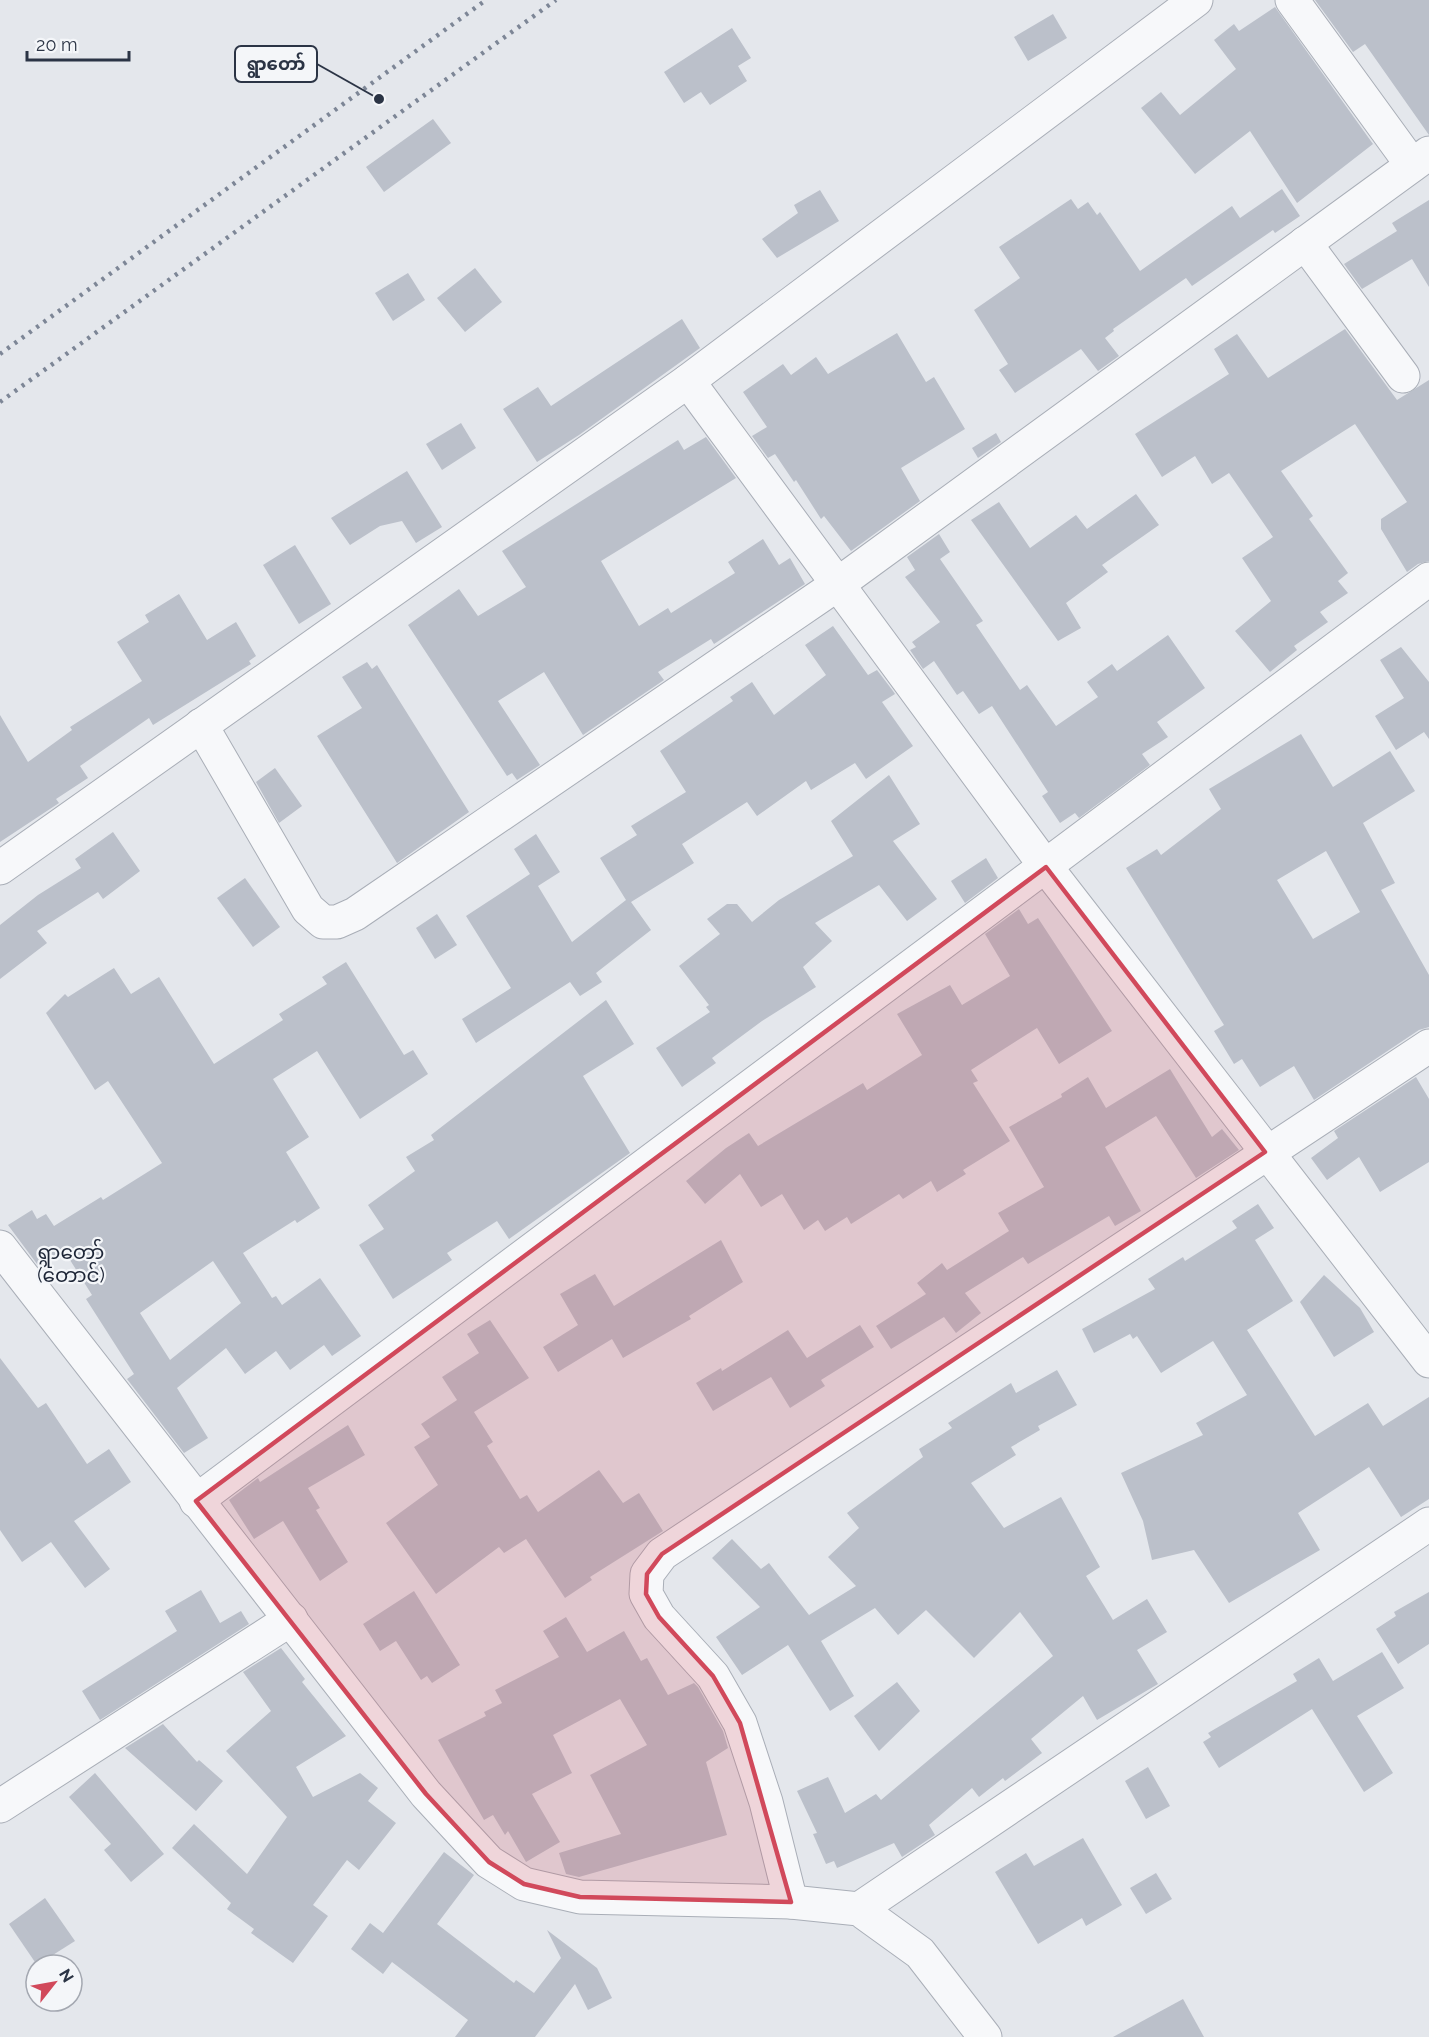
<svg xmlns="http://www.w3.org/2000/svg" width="1429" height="2037" font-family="Raleway,'Noto Sans Myanmar',sans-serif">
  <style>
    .building { fill: #bbc0ca; fill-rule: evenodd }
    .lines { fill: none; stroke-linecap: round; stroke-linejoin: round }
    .minor-casing { stroke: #a9aeb7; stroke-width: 35 }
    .minor { stroke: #f7f8fa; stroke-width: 33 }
    .rail { stroke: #7d8696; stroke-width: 4.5; stroke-dasharray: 3 6; stroke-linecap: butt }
    .marked { fill: #d1495b; fill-opacity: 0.2; stroke: #d1495b; stroke-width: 4.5; stroke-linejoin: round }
    .labels { text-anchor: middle; stroke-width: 4.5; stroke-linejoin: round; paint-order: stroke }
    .quarter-label { font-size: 20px; fill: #1d2536; stroke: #f4f6f9 }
    .leader { fill: none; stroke: #2b3445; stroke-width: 2 }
    .callout-dot { fill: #2b3445; stroke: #f4f6f9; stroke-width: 2 }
    .callout { fill: #f4f6f9; stroke: #2b3445; stroke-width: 2 }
    .callout-label { font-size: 18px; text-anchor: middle; font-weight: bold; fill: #2b3445 }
  </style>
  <rect width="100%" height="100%" fill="#e4e7ec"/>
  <g class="building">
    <path d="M 1315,0 L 1429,0 L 1429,135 L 1365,44 L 1353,52 Z"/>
    <path d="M 1275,7 L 1373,144 L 1297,203 L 1250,131 L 1195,174 L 1141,108 L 1161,92 L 1180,115 L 1236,69 L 1214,40 L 1234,24 L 1239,31 Z"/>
    <path d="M 1053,14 L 1067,38 L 1028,61 L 1014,37 Z"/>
    <path d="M 732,28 L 751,58 L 738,66 L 747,81 L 710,105 L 701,92 L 684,103 L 664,72 Z"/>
    <path d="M 433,119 L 451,143 L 384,192 L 366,167 Z"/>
    <path d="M 1282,189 L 1300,216 L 1275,233 L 1273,230 L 1192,286 L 1186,278 L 1113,329 L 1114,331 L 1105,338 L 1119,356 L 1098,371 L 1081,349 L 1015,393 L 999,370 L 1008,364 L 974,310 L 1020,278 L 999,247 L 1071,199 L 1078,209 L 1088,202 L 1097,215 L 1100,212 L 1140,271 L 1232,206 L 1240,218 Z"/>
    <path d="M 820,190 L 839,221 L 777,258 L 762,239 L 798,213 L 794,205 Z"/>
    <path d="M 1429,200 L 1429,287 L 1412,259 L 1362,289 L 1344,264 L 1397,231 L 1392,223 Z"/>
    <path d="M 475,268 L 502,302 L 465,332 L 437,298 Z"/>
    <path d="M 408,273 L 425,300 L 393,321 L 375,293 Z"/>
    <path d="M 682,319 L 700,348 L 579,435 L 537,462 L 503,409 L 538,387 L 551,406 Z"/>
    <path d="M 1345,329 L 1397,400 L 1429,380 L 1429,561 L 1418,564 L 1407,572 L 1381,529 L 1381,519 L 1407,502 L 1355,424 L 1281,471 L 1313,516 L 1309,519 L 1348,573 L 1338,581 L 1348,593 L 1320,612 L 1328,622 L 1294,646 L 1297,650 L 1270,672 L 1235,631 L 1271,601 L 1242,558 L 1273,537 L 1229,473 L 1212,484 L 1195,456 L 1162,477 L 1135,434 L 1229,374 L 1214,349 L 1237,334 L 1268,378 Z"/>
    <path d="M 897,333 L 926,382 L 934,377 L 965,429 L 901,468 L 920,501 L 851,551 L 824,516 L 821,519 L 796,480 L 794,482 L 775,454 L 768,458 L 752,436 L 767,427 L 743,392 L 783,364 L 791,375 L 816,357 L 828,374 Z"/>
    <path d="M 461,423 L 476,448 L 442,470 L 426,444 Z"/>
    <path d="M 996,433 L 1001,442 L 978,458 L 972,448 Z"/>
    <path d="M 706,437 L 736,478 L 601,561 L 639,626 L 668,608 L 671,613 L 735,573 L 728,562 L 763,539 L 779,565 L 790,558 L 805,584 L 714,644 L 711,639 L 658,672 L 664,680 L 583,735 L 544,672 L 498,701 L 540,765 L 517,780 L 512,773 L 507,776 L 408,625 L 459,589 L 478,616 L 526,587 L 502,551 L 678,440 L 684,450 Z"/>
    <path d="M 407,471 L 442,527 L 416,543 L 402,521 L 380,526 L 350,545 L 331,518 Z"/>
    <path d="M 1136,494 L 1159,525 L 1102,565 L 1108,572 L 1066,603 L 1081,628 L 1058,641 L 971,520 L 999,502 L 1030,548 L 1076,515 L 1087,529 Z"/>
    <path d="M 939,534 L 950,552 L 940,559 L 983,621 L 976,625 L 1020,690 L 1027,685 L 1056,726 L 1098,697 L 1087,682 L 1112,664 L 1117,671 L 1168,635 L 1205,688 L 1157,722 L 1168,737 L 1142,754 L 1150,765 L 1079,818 L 1075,813 L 1060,823 L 1042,796 L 1048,792 L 992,706 L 979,714 L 963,691 L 957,695 L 934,661 L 923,669 L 910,650 L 916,647 L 912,642 L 940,622 L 905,577 L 915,570 L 907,557 Z"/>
    <path d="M 295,545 L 331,604 L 299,624 L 263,565 Z"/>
    <path d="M 179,594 L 207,640 L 236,622 L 256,656 L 249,661 L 251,664 L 153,725 L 149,718 L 80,766 L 88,778 L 56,799 L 59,803 L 0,842 L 0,715 L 28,762 L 72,730 L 70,727 L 142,681 L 117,642 L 149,622 L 145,615 Z"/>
    <path d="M 833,626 L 868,675 L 877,670 L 893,691 L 895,694 L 882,702 L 913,746 L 866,779 L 855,763 L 811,790 L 806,781 L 757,816 L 747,802 L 682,844 L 694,863 L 631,902 L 651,930 L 596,973 L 602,982 L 580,996 L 570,982 L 476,1043 L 462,1019 L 511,988 L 466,916 L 530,874 L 514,849 L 536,834 L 560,872 L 538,886 L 572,942 L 626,900 L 600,858 L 637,835 L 631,826 L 686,792 L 660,751 L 733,701 L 730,697 L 752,682 L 774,715 L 826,675 L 805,645 Z"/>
    <path d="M 1401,647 L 1429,682 L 1429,739 L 1424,732 L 1396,750 L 1375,716 L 1404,698 L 1380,660 Z"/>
    <path d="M 367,662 L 372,669 L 377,665 L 469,812 L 397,863 L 317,736 L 362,708 L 342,677 Z"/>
    <path d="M 1301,734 L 1333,787 L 1390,751 L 1415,791 L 1363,823 L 1395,883 L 1381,890 L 1429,975 L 1429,1027 L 1419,1030 L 1314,1100 L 1294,1066 L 1260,1087 L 1242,1059 L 1234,1064 L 1214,1031 L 1224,1025 L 1126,868 L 1157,849 L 1161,855 L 1221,809 L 1209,789 ZM 1326,851 L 1360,912 L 1313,939 L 1277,880 Z"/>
    <path d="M 275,768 L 302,806 L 279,823 L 256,782 Z"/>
    <path d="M 889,775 L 920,824 L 893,841 L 937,899 L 907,921 L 879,885 L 815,923 L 832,941 L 803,967 L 816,987 L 762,1021 L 712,1058 L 716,1063 L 682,1087 L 656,1048 L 710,1012 L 706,1007 L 709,1005 L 679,966 L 720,934 L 707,919 L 727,904 L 737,904 L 752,922 L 779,900 L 853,856 L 831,821 Z"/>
    <path d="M 113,832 L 140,871 L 103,899 L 98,892 L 37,931 L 47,943 L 0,979 L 0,925 L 38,895 L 81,868 L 75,859 Z"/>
    <path d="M 986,858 L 998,878 L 965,903 L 951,881 Z"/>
    <path d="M 245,878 L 280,927 L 253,947 L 217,898 Z"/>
    <path d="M 1019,909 L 1028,924 L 1038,918 L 1112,1031 L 1059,1064 L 1037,1028 L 971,1070 L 978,1081 L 973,1083 L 1010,1141 L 963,1170 L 966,1174 L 937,1192 L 931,1181 L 903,1199 L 899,1194 L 851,1224 L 847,1217 L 825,1231 L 818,1220 L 804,1230 L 782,1194 L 761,1207 L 740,1174 L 705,1204 L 686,1181 L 726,1148 L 749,1133 L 758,1146 L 863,1083 L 867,1090 L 922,1055 L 897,1014 L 950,985 L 962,1005 L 1010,976 L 985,934 Z"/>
    <path d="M 437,914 L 457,945 L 435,959 L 416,928 Z"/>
    <path d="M 346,962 L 404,1055 L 413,1050 L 428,1074 L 360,1119 L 317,1051 L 273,1079 L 309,1137 L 286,1152 L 320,1208 L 297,1223 L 295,1220 L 243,1253 L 272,1298 L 276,1296 L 282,1305 L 320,1278 L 361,1336 L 332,1356 L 324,1345 L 290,1370 L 276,1351 L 245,1374 L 226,1348 L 177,1388 L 208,1438 L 184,1453 L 127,1379 L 134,1374 L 86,1299 L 92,1295 L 65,1252 L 40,1268 L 8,1225 L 32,1210 L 37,1219 L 46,1214 L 54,1226 L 101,1197 L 103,1200 L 162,1163 L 108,1081 L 95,1090 L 46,1013 L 65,994 L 68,997 L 114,968 L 131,994 L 159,977 L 214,1064 L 283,1020 L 279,1014 L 327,984 L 322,977 ZM 213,1261 L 241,1303 L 170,1360 L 140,1313 Z"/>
    <path d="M 606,1000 L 634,1044 L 583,1076 L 630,1153 L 509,1239 L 497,1221 L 447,1253 L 452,1260 L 393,1299 L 359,1245 L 384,1229 L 368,1205 L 415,1171 L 406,1157 L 434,1140 L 431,1135 Z"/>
    <path d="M 1170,1069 L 1212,1137 L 1222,1129 L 1239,1150 L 1196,1178 L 1156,1116 L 1105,1147 L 1141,1211 L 1115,1226 L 1109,1216 L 1028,1264 L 1023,1257 L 965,1293 L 981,1313 L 956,1333 L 944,1317 L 891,1349 L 876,1326 L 926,1294 L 917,1283 L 942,1263 L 947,1270 L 1009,1231 L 998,1213 L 1044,1187 L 1009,1127 L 1062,1097 L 1061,1094 L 1088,1077 L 1106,1108 Z"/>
    <path d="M 1416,1077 L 1429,1099 L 1429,1162 L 1380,1192 L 1359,1157 L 1327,1180 L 1311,1158 L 1338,1138 L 1334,1131 Z"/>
    <path d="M 1258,1204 L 1274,1228 L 1255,1240 L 1293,1301 L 1247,1330 L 1315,1436 L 1368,1403 L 1383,1426 L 1429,1397 L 1429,1499 L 1401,1517 L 1369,1467 L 1298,1513 L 1320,1550 L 1229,1603 L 1194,1550 L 1152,1560 L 1143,1521 L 1121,1473 L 1203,1435 L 1196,1423 L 1247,1395 L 1213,1341 L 1161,1373 L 1137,1336 L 1133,1339 L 1130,1334 L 1094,1353 L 1082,1329 L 1155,1289 L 1148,1279 L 1183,1257 L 1185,1261 L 1237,1228 L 1232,1221 Z"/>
    <path d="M 721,1240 L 743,1282 L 689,1316 L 691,1319 L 623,1358 L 612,1339 L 558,1372 L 543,1347 L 578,1325 L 560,1294 L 595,1274 L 614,1306 Z"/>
    <path d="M 1324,1275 L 1360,1308 L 1374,1332 L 1334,1357 L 1300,1302 Z"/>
    <path d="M 490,1320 L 529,1378 L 474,1412 L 493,1442 L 487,1446 L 520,1499 L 527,1495 L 538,1512 L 599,1470 L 623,1503 L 639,1493 L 663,1531 L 590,1577 L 592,1580 L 565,1598 L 526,1539 L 504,1553 L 499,1547 L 436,1594 L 386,1523 L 438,1485 L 414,1447 L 430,1437 L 421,1424 L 457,1400 L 442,1377 L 479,1353 L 467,1334 Z"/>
    <path d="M 860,1325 L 874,1347 L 821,1380 L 825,1386 L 790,1408 L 771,1377 L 713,1411 L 696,1383 L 721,1368 L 722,1371 L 788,1330 L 807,1358 Z"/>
    <path d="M 0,1358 L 38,1408 L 46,1403 L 87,1464 L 109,1449 L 131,1482 L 74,1521 L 110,1569 L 85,1588 L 51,1542 L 22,1562 L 0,1530 Z"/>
    <path d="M 1057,1370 L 1077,1405 L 1038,1426 L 1040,1430 L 1011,1447 L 1016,1455 L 971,1483 L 1004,1528 L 1061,1497 L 1100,1567 L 1086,1576 L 1113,1620 L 1147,1599 L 1167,1632 L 1137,1650 L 1158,1684 L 1097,1720 L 1083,1696 L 1031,1739 L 1042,1753 L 1005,1781 L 1003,1778 L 979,1797 L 972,1788 L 929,1825 L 935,1835 L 902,1857 L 894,1843 L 837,1868 L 834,1861 L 826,1864 L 813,1834 L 817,1833 L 797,1791 L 828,1777 L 845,1813 L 876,1794 L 881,1800 L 1053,1656 L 1020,1612 L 974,1658 L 926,1610 L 898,1635 L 875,1608 L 821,1641 L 854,1696 L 830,1711 L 788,1645 L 742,1675 L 716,1637 L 760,1607 L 712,1558 L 732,1539 L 761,1569 L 769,1563 L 809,1615 L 856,1586 L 828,1557 L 859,1528 L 847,1513 L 923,1457 L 919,1449 L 952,1428 L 948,1423 L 1011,1383 L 1016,1393 Z"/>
    <path d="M 348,1425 L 365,1455 L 308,1488 L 320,1508 L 316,1510 L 348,1562 L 320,1581 L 283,1521 L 254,1539 L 229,1500 L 258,1478 L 260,1482 Z"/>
    <path d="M 201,1590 L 220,1623 L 241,1611 L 249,1624 L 100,1720 L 82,1691 L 177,1631 L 165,1611 Z"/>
    <path d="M 414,1591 L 460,1665 L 432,1683 L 427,1676 L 421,1680 L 396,1641 L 380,1651 L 363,1624 Z"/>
    <path d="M 1429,1592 L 1429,1644 L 1398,1664 L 1376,1629 L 1396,1616 L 1394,1612 Z"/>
    <path d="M 566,1617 L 587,1652 L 624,1631 L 641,1661 L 647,1658 L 668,1695 L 694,1683 L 698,1687 L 723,1731 L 728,1748 L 706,1762 L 727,1835 L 579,1877 L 566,1874 L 559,1853 L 621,1834 L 590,1775 L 647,1745 L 620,1699 L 553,1735 L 572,1773 L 532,1794 L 560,1842 L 526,1862 L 508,1831 L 505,1835 L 493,1815 L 484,1820 L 438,1740 L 486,1716 L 484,1712 L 502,1703 L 495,1690 L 559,1657 L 543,1631 Z"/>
    <path d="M 281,1648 L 305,1679 L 302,1682 L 346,1736 L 296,1767 L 313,1797 L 360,1773 L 378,1788 L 368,1801 L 396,1823 L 359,1870 L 347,1860 L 313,1905 L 328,1916 L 293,1963 L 251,1933 L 254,1929 L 227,1909 L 231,1903 L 172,1848 L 194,1824 L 247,1874 L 287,1817 L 226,1751 L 271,1711 L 243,1672 Z"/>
    <path d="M 1382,1652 L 1404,1688 L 1357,1716 L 1393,1773 L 1364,1792 L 1312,1709 L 1219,1768 L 1203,1742 L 1211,1737 L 1208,1733 L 1297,1681 L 1293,1674 L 1319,1658 L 1333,1681 Z"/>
    <path d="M 897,1682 L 920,1711 L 879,1751 L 854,1716 Z"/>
    <path d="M 163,1724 L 197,1762 L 199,1760 L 223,1781 L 196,1811 L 125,1748 Z"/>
    <path d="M 1148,1767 L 1170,1806 L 1146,1819 L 1125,1781 Z"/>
    <path d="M 95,1773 L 164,1854 L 131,1882 L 104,1850 L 111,1844 L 69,1797 Z"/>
    <path d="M 1083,1838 L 1122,1905 L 1086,1926 L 1082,1918 L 1038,1944 L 995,1872 L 1026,1853 L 1034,1866 Z"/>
    <path d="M 444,1852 L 474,1875 L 437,1924 L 514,1983 L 516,1980 L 534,1993 L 561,1958 L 547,1930 L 597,1968 L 612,1998 L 588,2010 L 575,1984 L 535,2037 L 455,2037 L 468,2020 L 392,1962 L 383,1974 L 351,1949 L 370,1923 L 383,1933 Z"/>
    <path d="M 1156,1873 L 1172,1899 L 1146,1914 L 1130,1888 Z"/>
    <path d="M 45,1898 L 75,1941 L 37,1965 L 9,1924 Z"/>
    <path d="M 1183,1999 L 1204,2037 L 1113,2037 Z"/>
  </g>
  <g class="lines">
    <g class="minor-casing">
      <g id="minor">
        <path d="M 1292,0 L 1412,165"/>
        <path d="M 1305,243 L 1403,376"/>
        <path d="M 688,381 L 1046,867 L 1429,1361"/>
        <path d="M 201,725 L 308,909 L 323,922 L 337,922 L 355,914 L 838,584 L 1429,153"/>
        <path d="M 0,868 L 688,381 L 1196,0"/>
        <path d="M 0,1247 L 426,1794 L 489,1862 L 524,1884 L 580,1897 L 791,1902 L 859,1909 L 920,1953 L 985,2037"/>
        <path d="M 196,1501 L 1429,579"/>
        <path d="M 0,1806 L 291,1619"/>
        <path d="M 791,1902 L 766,1802 L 740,1723 L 713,1676 L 659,1617 L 646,1594 L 647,1574 L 662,1554 L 1429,1046"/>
        <path d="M 859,1909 L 1429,1524"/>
      </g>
    </g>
    <use href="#minor" class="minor"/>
    <g class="rail">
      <path d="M 0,354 L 486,0"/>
      <path d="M 0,402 L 556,0"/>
    </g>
  </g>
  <path class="marked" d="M 1046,867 L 1265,1152 L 662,1554 L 647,1574 L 646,1594 L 659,1617 L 713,1676 L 740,1723 L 791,1902 L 580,1897 L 524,1884 L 489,1862 L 426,1794 L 196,1501 Z"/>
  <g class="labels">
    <g class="quarter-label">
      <text x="71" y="1259">ရွာတော်<tspan x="71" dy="23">(တောင်)</tspan></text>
    </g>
  </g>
  <path class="leader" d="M379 99L317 64"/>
  <circle class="callout-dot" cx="379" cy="99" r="6"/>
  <rect class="callout" x="235" y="46" width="82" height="36" rx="6"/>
  <g class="callout-label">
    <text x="276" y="70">ရွာတော်</text>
  </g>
  <g transform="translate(54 1983) rotate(59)"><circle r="28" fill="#f4f6f9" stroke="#a4a8b1" stroke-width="1.5"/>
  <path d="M0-4.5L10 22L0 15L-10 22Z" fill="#d1495b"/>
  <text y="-9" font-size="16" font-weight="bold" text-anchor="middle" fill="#2b3445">N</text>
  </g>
  <path d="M27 51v9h102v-9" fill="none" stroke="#2b3445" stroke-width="3"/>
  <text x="36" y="51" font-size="18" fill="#2b3445" stroke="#f4f6f9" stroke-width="4.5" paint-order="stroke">20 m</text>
</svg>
